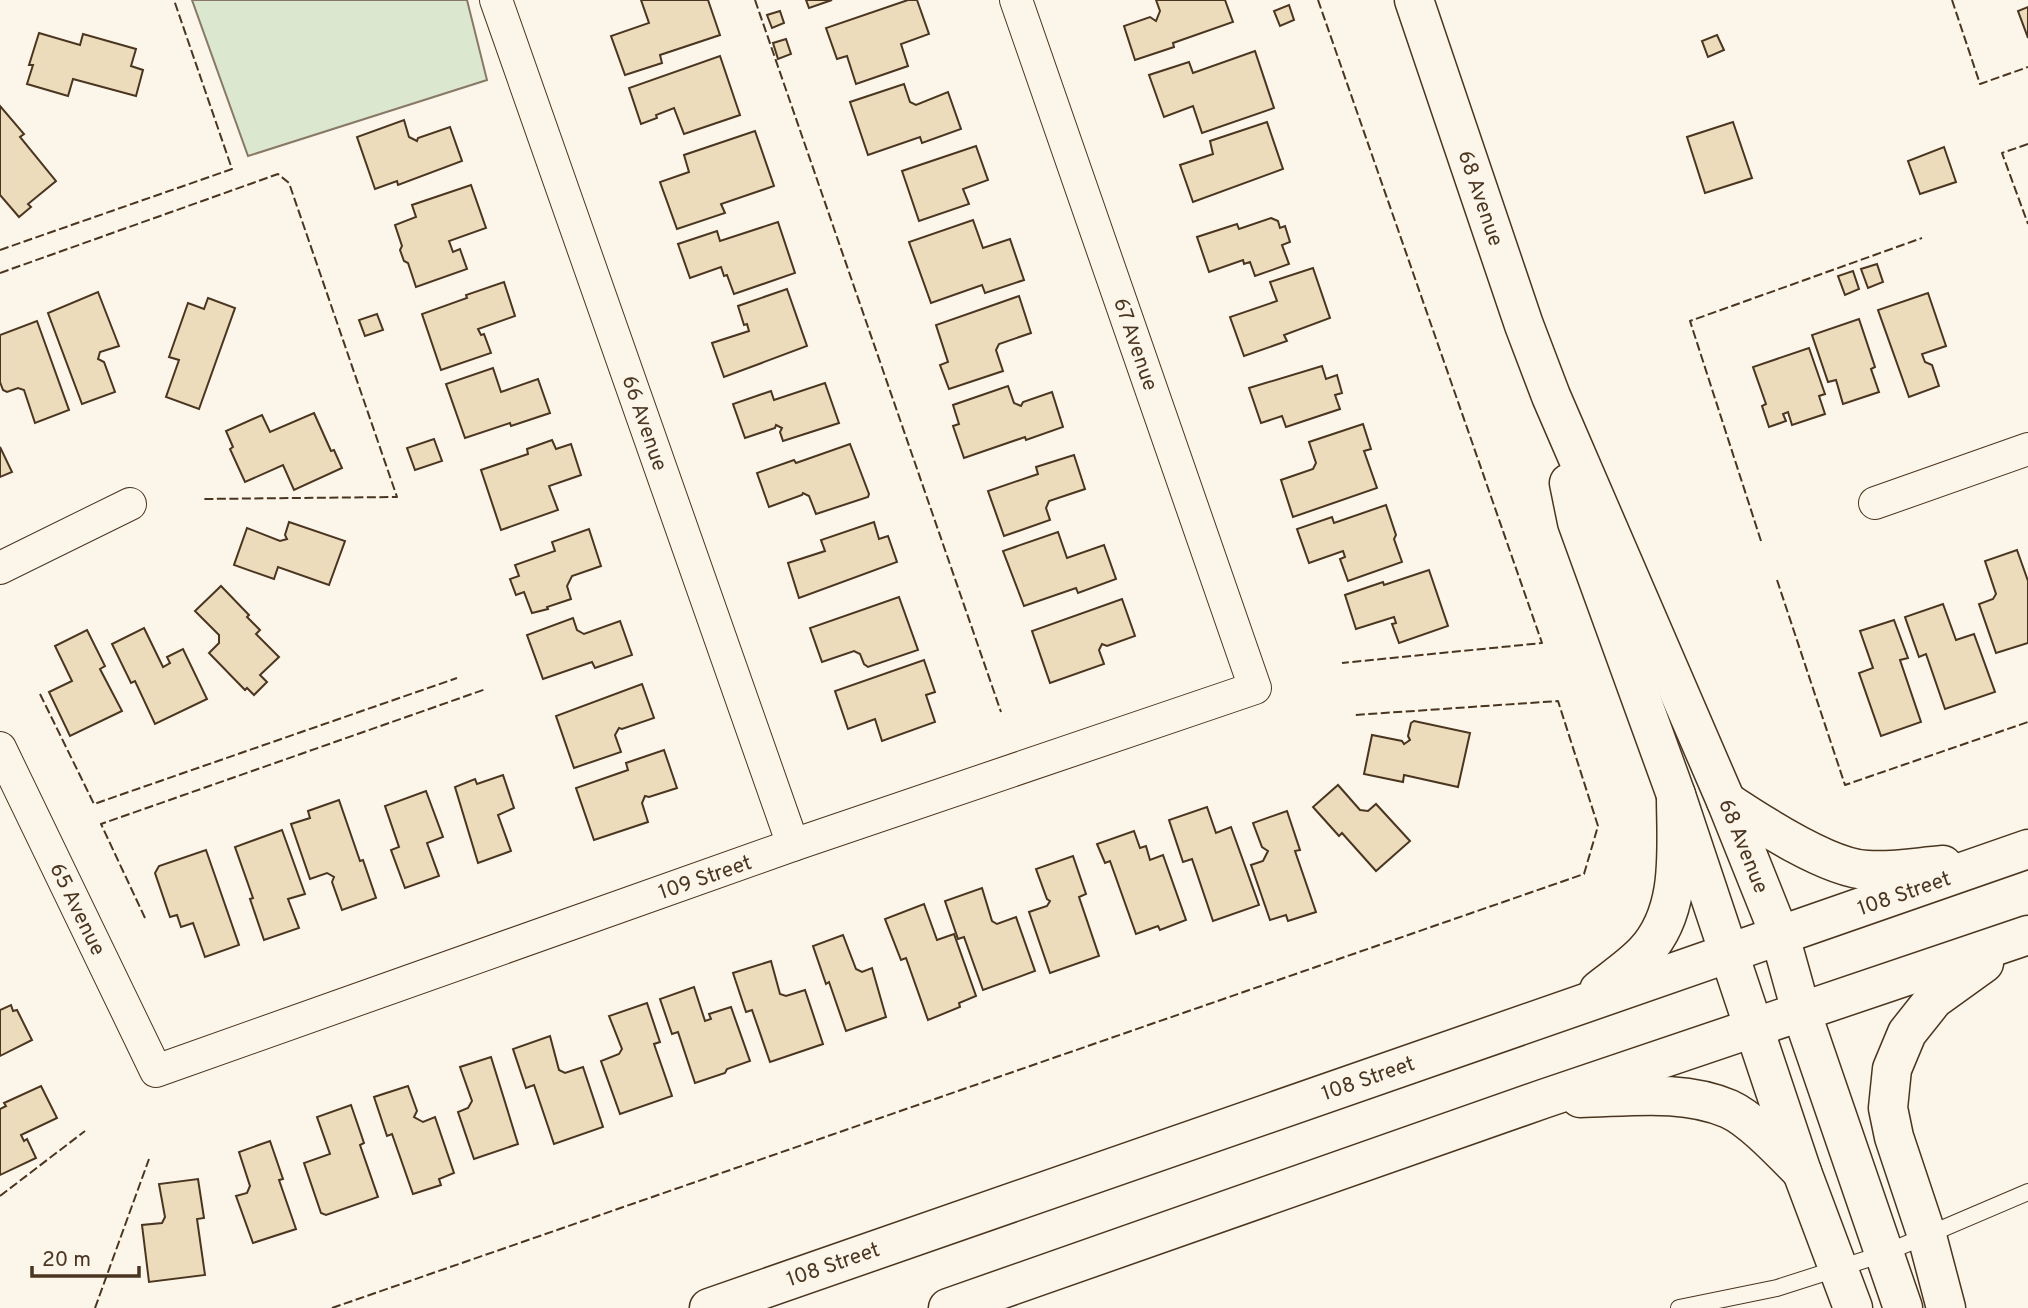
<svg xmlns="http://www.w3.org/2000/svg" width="2028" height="1308" font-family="Overpass,sans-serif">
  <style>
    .green { fill: #dce7d0; stroke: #887966; stroke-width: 2 }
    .building { fill: #ecdcbc; stroke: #4a3520; stroke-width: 2 }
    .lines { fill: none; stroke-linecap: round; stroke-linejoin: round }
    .lane-casing { stroke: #4a3520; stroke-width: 18 }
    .street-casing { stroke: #4a3520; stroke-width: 34 }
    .secondary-casing { stroke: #4a3520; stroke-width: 41 }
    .primary-casing { stroke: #4a3520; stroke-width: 41 }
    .lane { stroke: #fbf6e9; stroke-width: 16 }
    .street { stroke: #fbf6e9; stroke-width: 32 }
    .secondary { stroke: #fbf6e9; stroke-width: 38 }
    .primary { stroke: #fbf6e9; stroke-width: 38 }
    .fence { stroke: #4a3520; stroke-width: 2; stroke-dasharray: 9 3.5; stroke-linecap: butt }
    .labels { text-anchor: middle; stroke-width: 5; stroke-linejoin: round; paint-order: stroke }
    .street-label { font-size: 21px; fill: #4a3520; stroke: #fbf6e9 }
  </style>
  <rect width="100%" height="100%" fill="#fbf6e9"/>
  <path class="green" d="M 192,0 L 467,0 L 487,80 L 248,156 Z"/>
  <g class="building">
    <path d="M 641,0 L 708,0 L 720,35 L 660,55 L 662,63 L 625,75 L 611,36 L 649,23 Z"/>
    <path d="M 806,0 L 832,0 L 809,8 Z"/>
    <path d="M 908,0 L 917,0 L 929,34 L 901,44 L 908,66 L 856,84 L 847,56 L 837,59 L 826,28 Z"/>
    <path d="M 1156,0 L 1225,0 L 1233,22 L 1173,43 L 1174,47 L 1135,60 L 1124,26 L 1150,17 L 1156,21 L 1160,11 Z"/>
    <path d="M 1289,5 L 1294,20 L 1280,26 L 1274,11 Z"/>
    <path d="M 2028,7 L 2028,38 L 2018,11 Z"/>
    <path d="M 780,11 L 784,23 L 772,28 L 767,15 Z"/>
    <path d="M 39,33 L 80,45 L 83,34 L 136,49 L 131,66 L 143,70 L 136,96 L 73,79 L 68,96 L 27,84 L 33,65 L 29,65 Z"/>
    <path d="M 1717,35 L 1724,50 L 1708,57 L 1702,41 Z"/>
    <path d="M 786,39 L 791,54 L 778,59 L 773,43 Z"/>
    <path d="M 1255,51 L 1274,108 L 1202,133 L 1193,106 L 1164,117 L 1149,75 L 1189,62 L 1193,73 Z"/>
    <path d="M 720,56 L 740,115 L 684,134 L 674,108 L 656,115 L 657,118 L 641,124 L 629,88 Z"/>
    <path d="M 904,84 L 910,102 L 916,105 L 948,92 L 961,129 L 922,143 L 920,137 L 868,155 L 850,102 Z"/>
    <path d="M 0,106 L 24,134 L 20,137 L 56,181 L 28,204 L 31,207 L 19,217 L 0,195 Z"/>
    <path d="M 404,120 L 409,137 L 417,141 L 418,138 L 450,127 L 462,161 L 398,185 L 397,181 L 375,189 L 357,137 Z"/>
    <path d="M 1267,122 L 1283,169 L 1193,202 L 1180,165 L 1213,154 L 1210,141 Z"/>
    <path d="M 1733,122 L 1752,178 L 1705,193 L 1687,137 Z"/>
    <path d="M 755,131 L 774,186 L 721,204 L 725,213 L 677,229 L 660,182 L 689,172 L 684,155 Z"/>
    <path d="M 976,146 L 988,180 L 963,189 L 969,204 L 919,221 L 902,171 Z"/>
    <path d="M 1944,147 L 1956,182 L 1920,194 L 1908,161 Z"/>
    <path d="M 471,185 L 486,228 L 449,241 L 453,252 L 460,249 L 467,269 L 416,287 L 408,263 L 404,261 L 400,250 L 402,246 L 395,225 L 416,217 L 412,205 Z"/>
    <path d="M 1271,218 L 1278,221 L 1280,228 L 1285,226 L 1290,242 L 1282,245 L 1289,264 L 1255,276 L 1250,262 L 1244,264 L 1243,260 L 1209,272 L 1197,237 L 1237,224 L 1239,229 Z"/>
    <path d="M 973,220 L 983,248 L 1010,239 L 1024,280 L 985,293 L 982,285 L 931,303 L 909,242 Z"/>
    <path d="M 778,222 L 795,273 L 734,294 L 727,275 L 724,276 L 721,267 L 690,278 L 678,244 L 717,231 L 720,241 Z"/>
    <path d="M 1877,264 L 1883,282 L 1868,288 L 1861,269 Z"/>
    <path d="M 1313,268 L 1330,318 L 1284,335 L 1287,341 L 1244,356 L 1230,317 L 1277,301 L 1270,282 Z"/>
    <path d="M 1853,271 L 1859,289 L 1845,295 L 1838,276 Z"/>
    <path d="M 504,282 L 515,316 L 478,329 L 481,335 L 484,334 L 491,353 L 441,370 L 422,314 L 467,298 L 466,295 Z"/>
    <path d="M 787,289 L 807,346 L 724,377 L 712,343 L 749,331 L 747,324 L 744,325 L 738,306 Z"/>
    <path d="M 98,292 L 119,346 L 100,352 L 98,359 L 104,362 L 115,392 L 82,404 L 48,313 Z"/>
    <path d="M 1928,293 L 1946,346 L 1922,354 L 1925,362 L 1932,365 L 1939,386 L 1909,397 L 1878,310 Z"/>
    <path d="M 1019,296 L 1031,333 L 999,344 L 996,350 L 1003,371 L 949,389 L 940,365 L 948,362 L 936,325 Z"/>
    <path d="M 208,298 L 235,308 L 199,409 L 166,397 L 179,360 L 169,357 L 188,303 L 204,309 Z"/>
    <path d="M 377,314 L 383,330 L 365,336 L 359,320 Z"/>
    <path d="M 1859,319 L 1875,367 L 1871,369 L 1879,392 L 1843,404 L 1836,380 L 1828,382 L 1812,335 Z"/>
    <path d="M 37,321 L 69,410 L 35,423 L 24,390 L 18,388 L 7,392 L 3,390 L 0,382 L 0,335 Z"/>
    <path d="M 1809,348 L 1825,394 L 1819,396 L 1825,414 L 1792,425 L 1788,412 L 1783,414 L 1786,421 L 1769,427 L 1762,406 L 1766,404 L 1753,367 Z"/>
    <path d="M 1322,366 L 1326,379 L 1337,375 L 1342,393 L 1335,395 L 1340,409 L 1286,427 L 1282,416 L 1261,423 L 1249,388 Z"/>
    <path d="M 493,368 L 501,392 L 538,379 L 550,413 L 511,426 L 510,423 L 465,438 L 446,384 Z"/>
    <path d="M 825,383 L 839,423 L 783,441 L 780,432 L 782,428 L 776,425 L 775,428 L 745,438 L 733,404 L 771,391 L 774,400 Z"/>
    <path d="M 1008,386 L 1014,403 L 1021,406 L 1023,402 L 1052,392 L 1063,427 L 1026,440 L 1025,437 L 964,458 L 953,426 L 959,424 L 953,405 Z"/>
    <path d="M 314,413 L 331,451 L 334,450 L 342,468 L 294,490 L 283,465 L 245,482 L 230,449 L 233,447 L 226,431 L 262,415 L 270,432 Z"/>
    <path d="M 1363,424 L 1371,449 L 1364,451 L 1377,488 L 1293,517 L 1281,480 L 1313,469 L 1316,463 L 1309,442 Z"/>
    <path d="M 434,439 L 442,461 L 415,470 L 407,448 Z"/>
    <path d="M 552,440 L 556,449 L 571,444 L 581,475 L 549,486 L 558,510 L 501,530 L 481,470 L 528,454 L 527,449 Z"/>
    <path d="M 850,444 L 869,494 L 868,497 L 816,514 L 809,496 L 803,493 L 802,495 L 769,507 L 757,473 L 794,460 L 796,463 Z"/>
    <path d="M 0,447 L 12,472 L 0,477 Z"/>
    <path d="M 1074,455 L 1085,489 L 1049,501 L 1046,508 L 1050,520 L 1004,536 L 988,491 L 1038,474 L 1036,467 Z"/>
    <path d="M 1386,505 L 1396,535 L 1394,539 L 1402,562 L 1348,581 L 1340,559 L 1345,557 L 1343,551 L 1309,563 L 1297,529 L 1332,517 L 1334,523 Z"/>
    <path d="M 289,522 L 345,541 L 329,585 L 278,567 L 274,579 L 234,565 L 247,528 L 280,541 L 287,539 L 285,535 Z"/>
    <path d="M 874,522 L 879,539 L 888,536 L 897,562 L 799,598 L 788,563 L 825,551 L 821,540 Z"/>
    <path d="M 589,529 L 601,566 L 572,576 L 567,586 L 571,599 L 547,607 L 548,609 L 532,613 L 524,592 L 516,595 L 510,579 L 519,576 L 515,565 L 555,551 L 552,542 Z"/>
    <path d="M 1058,532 L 1067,558 L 1104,545 L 1116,579 L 1078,593 L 1076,588 L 1024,606 L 1003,551 Z"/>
    <path d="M 2017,550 L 2028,581 L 2028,643 L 1996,653 L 1979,604 L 1993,599 L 1996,594 L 1985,561 Z"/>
    <path d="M 1429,570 L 1448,626 L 1399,643 L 1392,624 L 1396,623 L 1394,617 L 1356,629 L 1345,595 L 1383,582 L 1384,585 Z"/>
    <path d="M 221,586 L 249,615 L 247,617 L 260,630 L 256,634 L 279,657 L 260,675 L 267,682 L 254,695 L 247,688 L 245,690 L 209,653 L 219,643 L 219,635 L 195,611 Z"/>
    <path d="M 899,597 L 918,650 L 868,667 L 864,664 L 860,654 L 854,651 L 822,662 L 810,628 Z"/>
    <path d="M 1122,599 L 1135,636 L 1107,646 L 1102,644 L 1099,650 L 1104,664 L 1050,683 L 1032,631 Z"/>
    <path d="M 1943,604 L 1956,640 L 1974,634 L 1995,692 L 1945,709 L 1926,654 L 1919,657 L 1905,617 Z"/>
    <path d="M 573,618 L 577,630 L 584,634 L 620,621 L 632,655 L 595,668 L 592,662 L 543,679 L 527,635 Z"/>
    <path d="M 1894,620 L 1908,658 L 1900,660 L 1921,722 L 1881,736 L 1859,673 L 1873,668 L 1860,631 Z"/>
    <path d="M 144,628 L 163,667 L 170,663 L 167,657 L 183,649 L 207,699 L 155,724 L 135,681 L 131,683 L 112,644 Z"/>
    <path d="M 87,630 L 105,666 L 100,669 L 122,711 L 70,736 L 49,692 L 72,681 L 55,646 Z"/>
    <path d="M 924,660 L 935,692 L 926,695 L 935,722 L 882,741 L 875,719 L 848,729 L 835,691 Z"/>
    <path d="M 642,684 L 654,718 L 622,729 L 619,728 L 615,735 L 621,752 L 574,768 L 556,716 Z"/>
    <path d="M 1414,721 L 1470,733 L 1458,787 L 1404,775 L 1403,782 L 1364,774 L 1372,735 L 1402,741 L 1404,744 L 1410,740 L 1408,736 L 1411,723 Z"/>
    <path d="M 664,750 L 677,788 L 649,797 L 645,796 L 642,803 L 648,822 L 594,840 L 576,788 L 628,770 L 626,763 Z"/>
    <path d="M 503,775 L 514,808 L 498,815 L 511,851 L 478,863 L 455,787 L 475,779 L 477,784 Z"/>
    <path d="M 1338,785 L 1360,810 L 1368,811 L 1376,804 L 1410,841 L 1376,871 L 1342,833 L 1339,836 L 1313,807 Z"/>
    <path d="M 426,791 L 443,837 L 427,843 L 439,876 L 405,888 L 391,850 L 399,847 L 385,806 Z"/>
    <path d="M 339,800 L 360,861 L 363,860 L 376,898 L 342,910 L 332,882 L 334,877 L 327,873 L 310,879 L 291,824 L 310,818 L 308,811 Z"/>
    <path d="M 1207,807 L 1216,833 L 1231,827 L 1259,905 L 1213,921 L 1192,859 L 1183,862 L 1169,820 Z"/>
    <path d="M 1287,811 L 1300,850 L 1295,851 L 1316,912 L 1288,921 L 1286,915 L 1270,920 L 1251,865 L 1263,861 L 1268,851 L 1262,847 L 1253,823 Z"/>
    <path d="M 282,830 L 305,894 L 288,899 L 299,928 L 264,940 L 250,899 L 253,898 L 235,847 Z"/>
    <path d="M 1134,831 L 1140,848 L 1146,846 L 1150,860 L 1163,855 L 1186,920 L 1160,930 L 1158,926 L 1136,934 L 1110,861 L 1105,863 L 1097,844 Z"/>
    <path d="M 206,850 L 239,945 L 205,957 L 193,923 L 181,927 L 177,915 L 170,917 L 155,873 L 159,866 Z"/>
    <path d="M 1073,856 L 1086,894 L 1079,897 L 1099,956 L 1050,973 L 1029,912 L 1047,906 L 1050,901 L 1047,899 L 1036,869 Z"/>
    <path d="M 982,888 L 992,921 L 997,924 L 1016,917 L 1035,971 L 983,990 L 964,937 L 958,939 L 945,901 Z"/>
    <path d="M 924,904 L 937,940 L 954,934 L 976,996 L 959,1003 L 960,1007 L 928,1020 L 906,958 L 901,960 L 885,919 Z"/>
    <path d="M 843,935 L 856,969 L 862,972 L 872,968 L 886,1017 L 846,1031 L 829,982 L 826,984 L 813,946 Z"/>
    <path d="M 771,961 L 780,994 L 786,996 L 805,990 L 823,1044 L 770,1062 L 752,1010 L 746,1012 L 733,973 Z"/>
    <path d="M 694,987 L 705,1021 L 711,1019 L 709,1014 L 731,1007 L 750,1061 L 727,1069 L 725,1073 L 695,1083 L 678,1032 L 672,1034 L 660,999 Z"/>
    <path d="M 647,1003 L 660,1042 L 654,1044 L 672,1096 L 620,1114 L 601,1061 L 619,1054 L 622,1049 L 609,1016 Z"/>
    <path d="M 11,1005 L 13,1011 L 17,1010 L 32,1040 L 0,1056 L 0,1010 Z"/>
    <path d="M 550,1036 L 559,1070 L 565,1073 L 583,1067 L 603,1127 L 554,1144 L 534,1085 L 526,1088 L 513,1049 Z"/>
    <path d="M 491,1057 L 518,1144 L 474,1159 L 458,1112 L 468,1108 L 472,1101 L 460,1067 Z"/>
    <path d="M 41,1086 L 57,1118 L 21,1135 L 24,1141 L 27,1139 L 36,1158 L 0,1175 L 0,1109 L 6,1106 L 4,1103 Z"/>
    <path d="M 408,1086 L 417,1111 L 414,1117 L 423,1122 L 435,1117 L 454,1173 L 439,1179 L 441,1185 L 413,1194 L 392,1134 L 387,1136 L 374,1097 Z"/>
    <path d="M 351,1105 L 364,1143 L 360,1145 L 378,1197 L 326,1215 L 321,1213 L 304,1163 L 330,1154 L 317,1117 Z"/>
    <path d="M 270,1141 L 283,1179 L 279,1180 L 296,1229 L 253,1243 L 236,1196 L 247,1193 L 250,1186 L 239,1152 Z"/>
    <path d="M 198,1179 L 204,1218 L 197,1219 L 205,1275 L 149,1282 L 142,1225 L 162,1223 L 165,1217 L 159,1184 Z"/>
  </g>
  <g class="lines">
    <g class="lane-casing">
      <path id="lane" d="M 1679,1308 L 1777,1288 L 1883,1254 L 2028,1192"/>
    </g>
    <g class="street-casing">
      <g id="street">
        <path d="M 496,0 L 793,845"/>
        <path d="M 1875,503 L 2028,449"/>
        <path d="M 0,568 L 130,504"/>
        <path d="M 0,748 L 156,1071 L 793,845 L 1255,688 L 1016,0"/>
      </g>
    </g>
    <g class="secondary-casing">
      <g id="secondary">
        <path d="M 1414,0 L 1524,325 L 1551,396 L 1726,801 L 1780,936 L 1801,1011 L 1903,1308"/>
        <path d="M 1569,483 L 1577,522 L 1676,795 L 1802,1172 L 1853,1308"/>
      </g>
    </g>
    <g class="primary-casing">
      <g id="primary">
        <path d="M 1726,801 C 1759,823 1828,868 1867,870 C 1892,872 1918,867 1943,865"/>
        <path d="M 1599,990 C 1614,978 1632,966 1645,952 C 1684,910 1676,847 1676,795"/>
        <path d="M 1580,1098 C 1629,1097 1683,1089 1729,1109 C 1753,1120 1783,1153 1802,1172"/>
        <path d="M 709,1308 L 2028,849"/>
        <path d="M 948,1308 L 1543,1099 L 2028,935"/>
        <path d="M 1946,1308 L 1927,1236 L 1894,1137 L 1888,1108 L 1892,1069 L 1907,1033 L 1934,999 L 1984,963"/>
      </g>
    </g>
    <use href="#lane" class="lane"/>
    <use href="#street" class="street"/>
    <use href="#secondary" class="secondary"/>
    <use href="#primary" class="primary"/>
    <g class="fence">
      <path d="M 755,0 L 1001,712"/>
      <path d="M 1318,0 L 1542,643 L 1342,663"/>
      <path d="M 1952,0 L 1980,84 L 2028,67"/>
      <path d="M 2028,144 L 2002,153 L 2028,224"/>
      <path d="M 0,250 L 232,169 L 174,0"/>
      <path d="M 0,273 L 278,174 L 289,183 L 397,497 L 202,499"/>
      <path d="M 1761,541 L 1690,321 L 1922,238"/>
      <path d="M 1777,580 L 1845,785 L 2028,722"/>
      <path d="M 40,694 L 94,804 L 457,678"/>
      <path d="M 145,918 L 101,824 L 486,689"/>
      <path d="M 0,1196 L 85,1131"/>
      <path d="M 95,1308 L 149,1159"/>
      <path d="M 332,1308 L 1584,874 L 1598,826 L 1558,701 L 1355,715"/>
    </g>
  </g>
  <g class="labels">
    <g class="street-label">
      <text transform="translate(1481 198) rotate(71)" y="7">68 Avenue</text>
      <text transform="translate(1136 344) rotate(71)" y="7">67 Avenue</text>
      <text transform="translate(645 423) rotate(71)" y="7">66 Avenue</text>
      <text transform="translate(1744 846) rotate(68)" y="7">68 Avenue</text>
      <text transform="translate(705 877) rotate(-19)" y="7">109 Street</text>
      <text transform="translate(1904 893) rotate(-19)" y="7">108 Street</text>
      <text transform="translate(78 909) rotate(64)" y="7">65 Avenue</text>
      <text transform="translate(1368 1078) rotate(-19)" y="7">108 Street</text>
      <text transform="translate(833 1264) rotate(-19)" y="7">108 Street</text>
    </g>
  </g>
  <path d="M32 1266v10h107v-10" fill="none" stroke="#4a3520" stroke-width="3.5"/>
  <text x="42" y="1266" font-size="21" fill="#4a3520" stroke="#fbf6e9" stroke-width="5" paint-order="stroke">20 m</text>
</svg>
